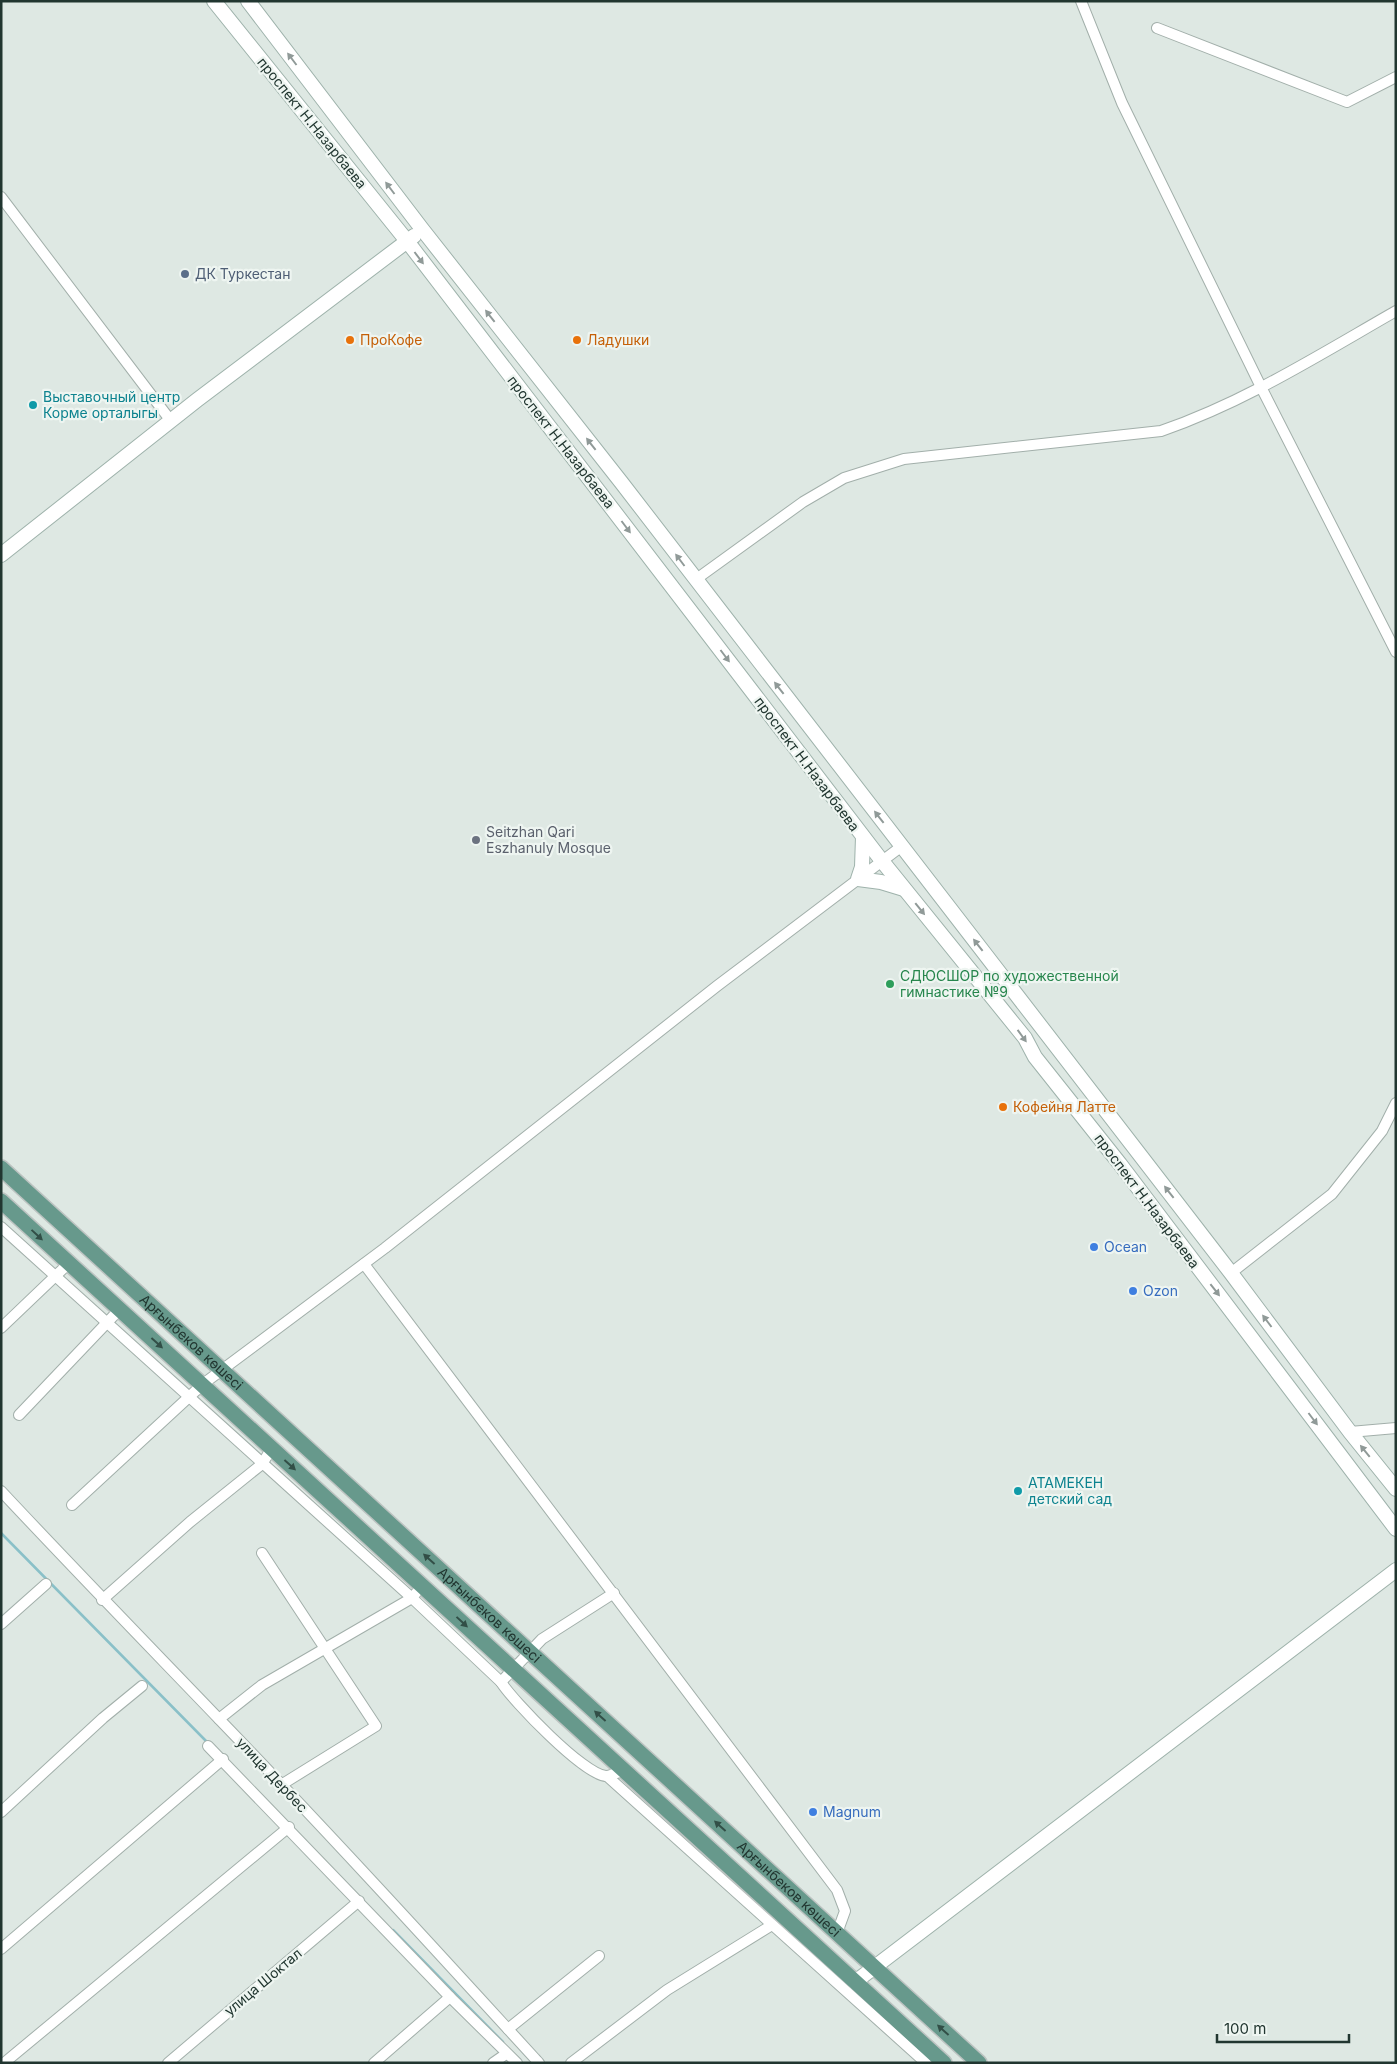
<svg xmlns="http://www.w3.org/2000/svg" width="1397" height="2064" font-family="Inter,sans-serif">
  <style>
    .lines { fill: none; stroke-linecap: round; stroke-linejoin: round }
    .stream { stroke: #8ac0c8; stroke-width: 2.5 }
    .street-casing { stroke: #a2afaa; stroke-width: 12 }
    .secondary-casing { stroke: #9eb2ab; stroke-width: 16 }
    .primary-casing { stroke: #bcc3c1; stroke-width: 18 }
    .street { stroke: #fff; stroke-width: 10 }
    .secondary { stroke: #fff; stroke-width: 14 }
    .primary { stroke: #67998c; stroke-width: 15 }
    .oneway { fill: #909a98 }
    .oneway2 { fill: #324f47 }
    .service-dot { fill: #5c6f8a; stroke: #eef5f1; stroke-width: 2 }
    .food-dot { fill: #e8710a; stroke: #eef5f1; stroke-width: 2 }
    .culture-dot { fill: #0f9aa8; stroke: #eef5f1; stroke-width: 2 }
    .worship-dot { fill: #6b7280; stroke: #eef5f1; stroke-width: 2 }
    .leisure-dot { fill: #2e9e5b; stroke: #eef5f1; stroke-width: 2 }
    .shop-dot { fill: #3f7fe0; stroke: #eef5f1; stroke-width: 2 }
    .labels { text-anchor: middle; stroke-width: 4.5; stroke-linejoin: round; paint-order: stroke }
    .street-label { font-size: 14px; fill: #213630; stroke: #eef5f1 }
    .service-label { font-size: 14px; fill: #4e5e75; stroke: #eef5f1; text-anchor: start }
    .food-label { font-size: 14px; fill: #c56008; stroke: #eef5f1; text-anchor: start }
    .culture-label { font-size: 14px; fill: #0d838f; stroke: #eef5f1; text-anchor: start }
    .worship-label { font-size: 14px; fill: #5b616d; stroke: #eef5f1; text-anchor: start }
    .leisure-label { font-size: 14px; fill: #27864d; stroke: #eef5f1; text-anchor: start }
    .shop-label { font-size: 14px; fill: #366cbe; stroke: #eef5f1; text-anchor: start }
  </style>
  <rect width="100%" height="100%" fill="#dee8e3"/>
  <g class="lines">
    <g class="stream">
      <path d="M 1,1533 L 208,1743"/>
      <path d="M 393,1930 L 503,2042"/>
    </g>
    <g class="street-casing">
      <g id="street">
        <path d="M 1081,1 L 1122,103 L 1262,389 L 1396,652"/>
        <path d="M 1157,28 L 1347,102 L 1396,77"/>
        <path d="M 1,197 L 171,421"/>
        <path d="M 695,580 L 803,502 L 844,478 L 904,459 L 1161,431 C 1245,402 1319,355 1396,311"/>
        <path d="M 1,1227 L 412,1598 L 501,1682"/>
        <path d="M 364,1264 L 837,1890 L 845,1911 L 837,1933"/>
        <path d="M 1231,1273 L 1332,1194 L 1382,1131 L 1396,1103"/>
        <path d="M 1,1328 L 68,1264"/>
        <path d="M 19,1415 L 120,1309"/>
        <path d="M 1350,1432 L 1396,1428"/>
        <path d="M 1,1491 C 73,1568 146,1643 219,1719 C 328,1832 433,1947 539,2063"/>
        <path d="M 72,1505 L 203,1384 L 385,1248 L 717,986 L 902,846"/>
        <path d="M 262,1553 L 376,1726 L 281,1785"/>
        <path d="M 614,1593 L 542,1639 L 501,1682 C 513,1701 584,1775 606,1776 C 611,1776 619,1772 624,1770"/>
        <path d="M 102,1600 L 190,1522 L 262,1464 L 272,1448"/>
        <path d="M 1,1624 L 46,1584"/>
        <path d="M 219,1719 L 262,1685 L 412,1598 L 416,1593"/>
        <path d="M 208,1746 L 450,1997 L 517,2063"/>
        <path d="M 607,1776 L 926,2063"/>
        <path d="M 1,1812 L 103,1718 L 142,1686"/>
        <path d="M 1,1949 L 223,1759"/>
        <path d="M 508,2029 L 599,1956"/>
        <path d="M 4,2063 L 289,1827"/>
        <path d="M 168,2063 L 359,1901"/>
        <path d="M 374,2063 L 450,1997"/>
        <path d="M 493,2063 L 506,2054"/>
        <path d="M 571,2063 L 667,1990 L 772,1925"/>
      </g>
    </g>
    <g class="secondary-casing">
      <g id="secondary">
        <path d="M 214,1 L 407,241 L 882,861 L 1025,1038 L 1035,1057 L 1120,1164 L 1396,1529"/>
        <path d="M 248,1 L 422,229 L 621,482 L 1231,1273 L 1350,1432 L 1396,1489"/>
        <path d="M 1,555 L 197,400 L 414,236"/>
        <path d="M 863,837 L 862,867 L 858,879 L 881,882 L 904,889"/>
        <path d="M 855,1982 L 1396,1570"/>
      </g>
    </g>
    <g class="primary-casing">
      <g id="primary">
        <path id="s1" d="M 1,1168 L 979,2063"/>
        <path d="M 1,1201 L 944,2063"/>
      </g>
    </g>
    <use href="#street" class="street"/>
    <use href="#secondary" class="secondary"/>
    <use href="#primary" class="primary"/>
  </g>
  <defs><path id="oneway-solid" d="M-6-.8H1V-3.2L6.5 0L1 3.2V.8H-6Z" transform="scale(1.25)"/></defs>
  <g class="oneway">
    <use href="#oneway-solid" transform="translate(292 59) rotate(-127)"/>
    <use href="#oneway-solid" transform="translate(390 188) rotate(-127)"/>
    <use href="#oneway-solid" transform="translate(419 258) rotate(53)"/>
    <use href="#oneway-solid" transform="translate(490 316) rotate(-128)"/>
    <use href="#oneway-solid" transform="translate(591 444) rotate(-128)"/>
    <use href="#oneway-solid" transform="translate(626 527) rotate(53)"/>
    <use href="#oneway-solid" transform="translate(680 560) rotate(-127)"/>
    <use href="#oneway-solid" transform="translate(725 656) rotate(53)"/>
    <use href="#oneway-solid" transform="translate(779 688) rotate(-128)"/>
    <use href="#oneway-solid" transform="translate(879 817) rotate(-128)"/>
    <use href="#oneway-solid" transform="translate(920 909) rotate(51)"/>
    <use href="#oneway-solid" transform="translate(978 945) rotate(-128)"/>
    <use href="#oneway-solid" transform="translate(1022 1036) rotate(54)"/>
    <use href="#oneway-solid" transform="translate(1169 1192) rotate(-128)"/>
    <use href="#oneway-solid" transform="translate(1215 1290) rotate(52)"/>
    <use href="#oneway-solid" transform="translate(1267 1321) rotate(-127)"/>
    <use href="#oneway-solid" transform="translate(1313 1419) rotate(53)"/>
    <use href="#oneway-solid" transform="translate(1365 1451) rotate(-129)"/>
  </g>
  <g class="oneway2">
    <use href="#oneway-solid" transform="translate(37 1235) rotate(43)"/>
    <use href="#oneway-solid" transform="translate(157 1343) rotate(42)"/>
    <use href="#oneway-solid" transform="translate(290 1465) rotate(42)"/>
    <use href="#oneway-solid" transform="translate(429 1559) rotate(-138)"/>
    <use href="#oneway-solid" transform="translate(462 1622) rotate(43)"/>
    <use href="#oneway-solid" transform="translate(600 1716) rotate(-138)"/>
    <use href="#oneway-solid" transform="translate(720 1826) rotate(-138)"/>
    <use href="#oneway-solid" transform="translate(943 2030) rotate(-138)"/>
  </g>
  <circle class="service-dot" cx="185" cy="274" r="5"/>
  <g class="food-dot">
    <circle cx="350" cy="340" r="5"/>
    <circle cx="577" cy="340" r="5"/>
    <circle cx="1003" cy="1107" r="5"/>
  </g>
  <g class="culture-dot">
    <circle cx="33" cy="405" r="5"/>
    <circle cx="1018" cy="1491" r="5"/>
  </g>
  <circle class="worship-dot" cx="476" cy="840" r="5"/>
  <circle class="leisure-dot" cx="890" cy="984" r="5"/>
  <g class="shop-dot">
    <circle cx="1094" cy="1247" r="5"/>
    <circle cx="1133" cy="1291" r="5"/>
    <circle cx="813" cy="1812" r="5"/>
  </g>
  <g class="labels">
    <g class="street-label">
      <text transform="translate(312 123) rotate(51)" y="5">проспект Н.Назарбаева</text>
      <text transform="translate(561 442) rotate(52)" y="5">проспект Н.Назарбаева</text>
      <text transform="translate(807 764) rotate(53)" y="5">проспект Н.Назарбаева</text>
      <text transform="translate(1147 1201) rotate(53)" y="5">проспект Н.Назарбаева</text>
      <text dy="5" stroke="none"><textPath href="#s1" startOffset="258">Арғынбеков көшесі</textPath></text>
      <text dy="5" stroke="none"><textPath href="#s1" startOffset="662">Арғынбеков көшесі</textPath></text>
      <text transform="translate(272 1775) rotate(47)" y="5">улица Дербес</text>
      <text dy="5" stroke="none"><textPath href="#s1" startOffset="1068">Арғынбеков көшесі</textPath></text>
      <text transform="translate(263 1982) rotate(-40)" y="5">улица Шоктал</text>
    </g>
    <g class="service-label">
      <text x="195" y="279">ДК Туркестан</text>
    </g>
    <g class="food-label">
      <text x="360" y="345">ПроКофе</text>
      <text x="587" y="345">Ладушки</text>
      <text x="1013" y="1112">Кофейня Латте</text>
    </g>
    <g class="culture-label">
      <text x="43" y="402">Выставочный центр<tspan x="43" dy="16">Корме орталыгы</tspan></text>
      <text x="1028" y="1488">АТАМЕКЕН<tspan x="1028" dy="16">детский сад</tspan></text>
    </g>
    <g class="worship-label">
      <text x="486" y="837">Seitzhan Qari<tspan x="486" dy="16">Eszhanuly Mosque</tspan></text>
    </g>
    <g class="leisure-label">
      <text x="900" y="981">СДЮСШОР по художественной<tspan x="900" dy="16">гимнастике №9</tspan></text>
    </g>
    <g class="shop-label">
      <text x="1104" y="1252">Ocean</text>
      <text x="1143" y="1296">Ozon</text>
      <text x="823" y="1817">Magnum</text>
    </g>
  </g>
  <rect width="1397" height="2064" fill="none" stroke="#213630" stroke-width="5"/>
  <path d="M1217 2034v8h132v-8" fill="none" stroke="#213630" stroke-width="2.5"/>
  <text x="1224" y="2034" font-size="15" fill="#213630" stroke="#eef5f1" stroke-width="4" paint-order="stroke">100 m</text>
</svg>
